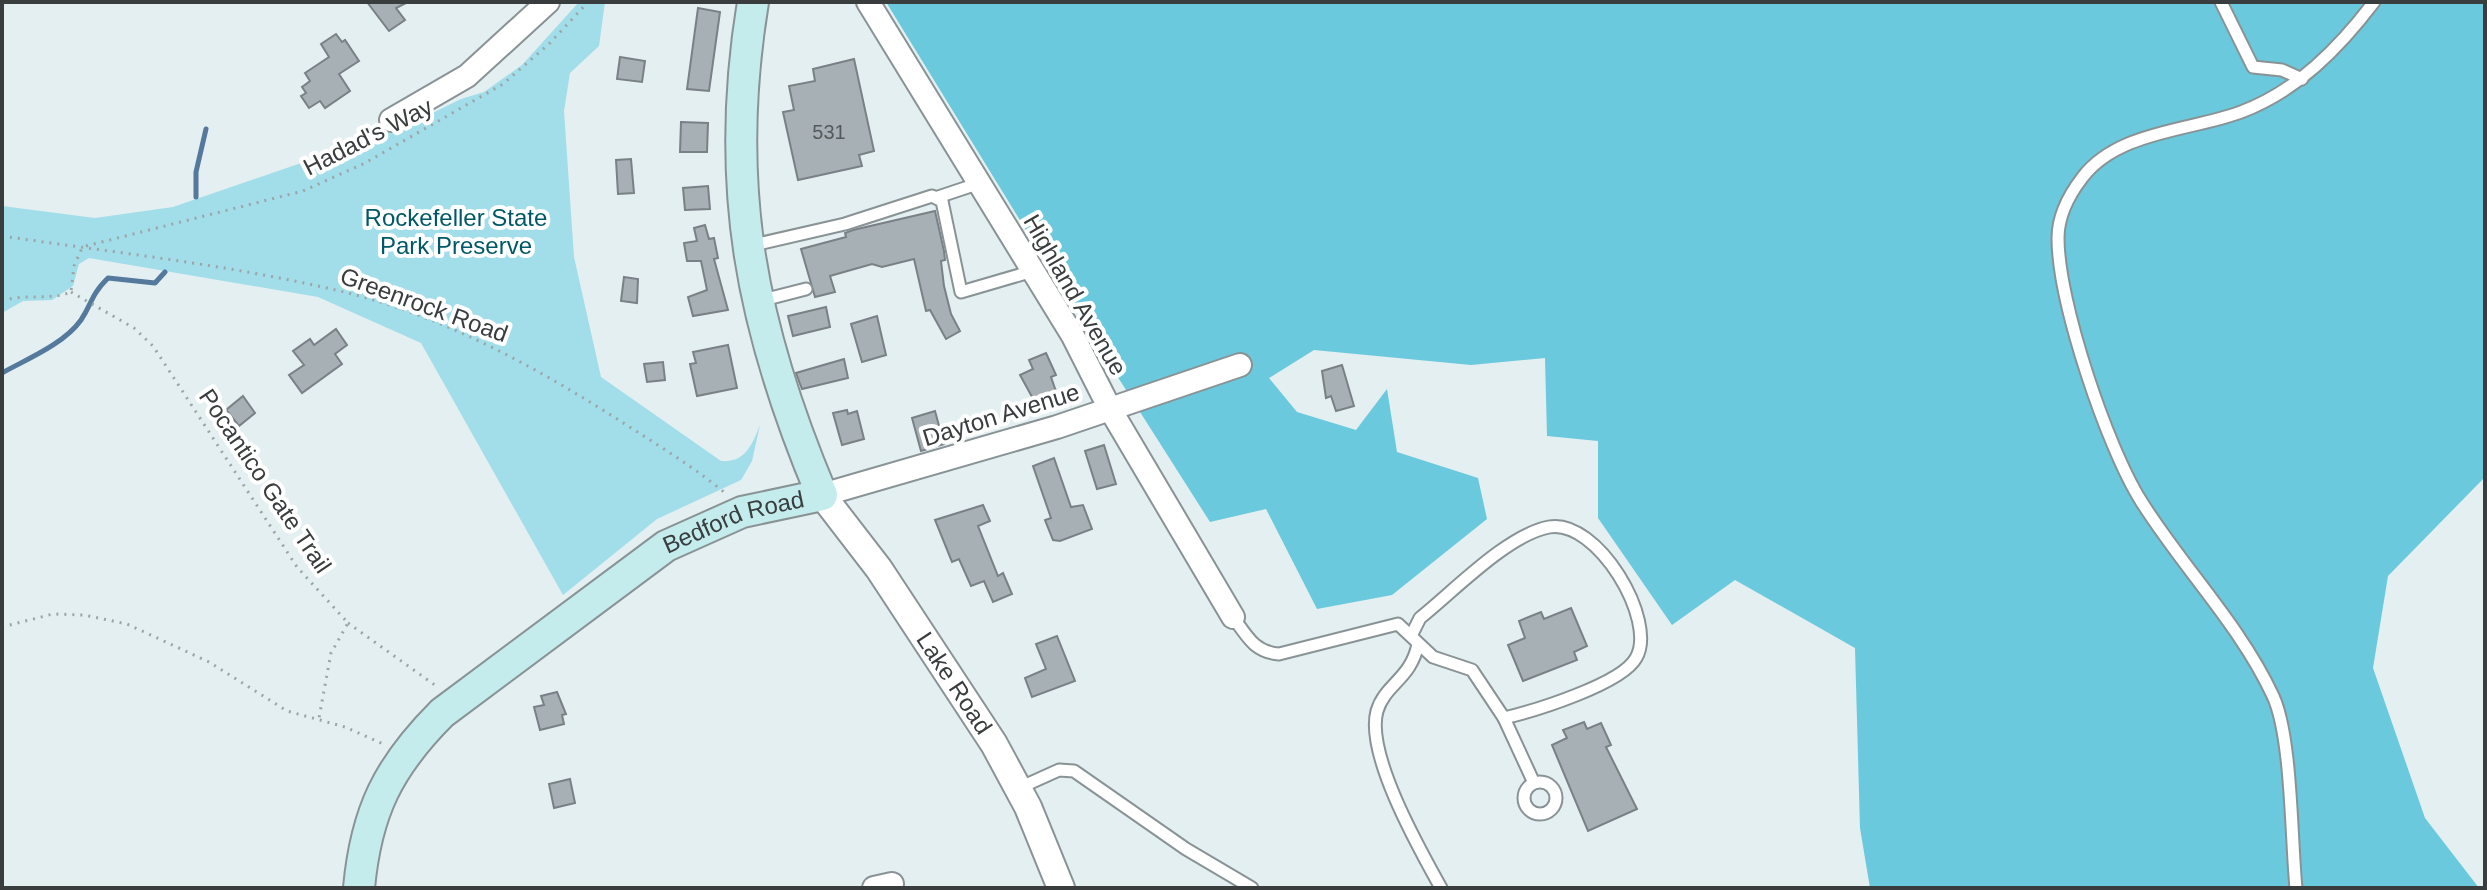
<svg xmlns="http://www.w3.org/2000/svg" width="2487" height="890" font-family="Arial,sans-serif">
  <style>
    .green { fill: #a2ddea }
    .forest { fill: #6ac9dc }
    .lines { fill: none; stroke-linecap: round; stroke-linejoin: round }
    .stream { stroke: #54799c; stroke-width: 5 }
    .building { fill: #a7b0b5; stroke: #798186; stroke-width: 2 }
    .service-casing { stroke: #899396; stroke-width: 15 }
    .minor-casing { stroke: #899396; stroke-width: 26 }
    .tertiary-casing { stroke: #899396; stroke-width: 30 }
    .secondary-casing { stroke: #899396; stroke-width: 34 }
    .path { stroke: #9ca5a6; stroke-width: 3; stroke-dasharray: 2 6; stroke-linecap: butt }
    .service { stroke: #fff; stroke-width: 11 }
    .minor { stroke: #fff; stroke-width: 22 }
    .tertiary { stroke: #fff; stroke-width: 26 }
    .secondary { stroke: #c4ecec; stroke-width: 30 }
    .labels { text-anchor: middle; stroke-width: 8; stroke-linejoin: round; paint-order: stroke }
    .number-label { font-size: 20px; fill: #545a5c }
    .street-label { font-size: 24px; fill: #393d3e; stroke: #fff }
    .park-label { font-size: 24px; fill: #005866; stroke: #fff }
  </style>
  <rect width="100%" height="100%" fill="#e3eff1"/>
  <path class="green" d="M 579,2 L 605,2 L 599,46 L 570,73 L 564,111 L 574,257 L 601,377 L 721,461 C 745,463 752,445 760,425 L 752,461 L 741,480 L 657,519 L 563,595 L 421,343 L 318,297 L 89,258 L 79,264 L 73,286 L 52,300 L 23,301 L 2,313 L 2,206 L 95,218 L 173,207 L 400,129 L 461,99 L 484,92 L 522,65 Z"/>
  <path class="forest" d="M 886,2 L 2485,2 L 2485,477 L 2388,576 L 2373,668 L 2425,818 L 2479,888 L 1870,888 L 1860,828 L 1855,648 L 1735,580 L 1672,625 L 1598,518 L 1598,441 L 1547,436 L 1545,358 L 1471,365 L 1314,350 L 1269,378 L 1297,412 L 1356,430 L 1387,389 L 1397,452 L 1478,478 L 1487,519 L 1392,595 L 1317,609 L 1266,509 L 1210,522 L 1072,305 Z"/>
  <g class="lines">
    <g class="stream">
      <path d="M 196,197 L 196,172 L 206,129"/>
      <path d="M 2,373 C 27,359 64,344 81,320 C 93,302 90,296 108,278 L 155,283 L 165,272"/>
    </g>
  </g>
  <g class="building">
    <path d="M 367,2 L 408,2 L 396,8 L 405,20 L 389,31 Z"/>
    <path d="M 698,8 L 720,12 L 709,91 L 687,89 Z"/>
    <path d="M 336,34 L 342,42 L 345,40 L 359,61 L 339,74 L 350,91 L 325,108 L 320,101 L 309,108 L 301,96 L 306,93 L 302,87 L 310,81 L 305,73 L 329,57 L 321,44 Z"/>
    <path d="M 620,57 L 645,61 L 642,82 L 617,79 Z"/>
    <path d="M 854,59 L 874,151 L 859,155 L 862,166 L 798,180 L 783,112 L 794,110 L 789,86 L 815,81 L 813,69 Z"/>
    <path d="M 681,122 L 708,123 L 707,152 L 680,152 Z"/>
    <path d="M 631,159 L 634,193 L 618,194 L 616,160 Z"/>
    <path d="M 708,186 L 710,209 L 685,210 L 683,188 Z"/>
    <path d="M 935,211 L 944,251 L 945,260 L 941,261 L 944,286 L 951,314 L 960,331 L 946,339 L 930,310 L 926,311 L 914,259 L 882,267 L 872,264 L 830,276 L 835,292 L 815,297 L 801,249 L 846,237 L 845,233 L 853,230 Z"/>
    <path d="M 705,225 L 709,239 L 714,238 L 718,258 L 714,259 L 728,310 L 693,316 L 688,297 L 707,290 L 701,261 L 687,261 L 684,243 L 697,241 L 694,228 Z"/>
    <path d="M 624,277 L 638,279 L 637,303 L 621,301 Z"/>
    <path d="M 826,307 L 830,327 L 793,336 L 788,316 Z"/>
    <path d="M 877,316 L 886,355 L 862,362 L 851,324 Z"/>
    <path d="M 336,329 L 347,345 L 335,354 L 342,364 L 302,393 L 289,375 L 304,365 L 293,351 L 310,339 L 314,345 Z"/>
    <path d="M 728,345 L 737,388 L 697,396 L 690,364 L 696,363 L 693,352 Z"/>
    <path d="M 1046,353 L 1056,375 L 1051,377 L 1058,397 L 1037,406 L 1020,375 L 1033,369 L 1029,360 Z"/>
    <path d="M 844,359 L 848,378 L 802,389 L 796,373 Z"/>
    <path d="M 663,362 L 665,380 L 647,382 L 644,364 Z"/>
    <path d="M 1342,365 L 1354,406 L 1336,411 L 1331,396 L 1326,398 L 1322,371 Z"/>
    <path d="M 243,396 L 255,413 L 239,426 L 226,410 Z"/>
    <path d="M 847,410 L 848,414 L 857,411 L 864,439 L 842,445 L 833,413 Z"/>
    <path d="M 935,411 L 944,444 L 921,451 L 912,418 Z"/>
    <path d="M 1104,445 L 1116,484 L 1097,489 L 1085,451 Z"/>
    <path d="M 1054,458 L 1071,507 L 1083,505 L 1092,529 L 1060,541 L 1053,540 L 1045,520 L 1051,518 L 1033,466 Z"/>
    <path d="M 983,505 L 990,521 L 978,526 L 998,576 L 1003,573 L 1012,594 L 993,602 L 984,581 L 971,586 L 959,559 L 952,562 L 935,520 Z"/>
    <path d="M 1571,608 L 1587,646 L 1574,652 L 1577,660 L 1523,681 L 1508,645 L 1525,638 L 1519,621 L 1541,612 L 1544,619 Z"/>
    <path d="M 1057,636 L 1075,681 L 1032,697 L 1025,678 L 1046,669 L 1036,644 Z"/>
    <path d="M 557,692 L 566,714 L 562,715 L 564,724 L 540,730 L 534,707 L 544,705 L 541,696 Z"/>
    <path d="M 1584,722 L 1587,729 L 1601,723 L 1611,745 L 1606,747 L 1637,809 L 1588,831 L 1552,745 L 1567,738 L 1563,730 Z"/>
    <path d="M 570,779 L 575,803 L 554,808 L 549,784 Z"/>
  </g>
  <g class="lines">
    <g class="service-casing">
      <g id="service">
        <path d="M 2221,2 L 2253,67 L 2282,70 L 2302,79"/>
        <path d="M 938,197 L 980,183"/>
        <path d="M 749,246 L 845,224 L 932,196 L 942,201 L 961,292 L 1033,271"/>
        <path d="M 759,301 L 806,289"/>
        <path d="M 1233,617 C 1247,636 1254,652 1279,654 L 1398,624 L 1433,657 L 1472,670 L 1504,718 C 1534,711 1622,684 1636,658 C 1658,621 1597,518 1549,527 C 1507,535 1454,591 1420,618 L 1411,636"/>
        <path d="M 1418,644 C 1411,679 1385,684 1377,711 C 1365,754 1420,850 1441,888"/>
        <path d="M 1504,718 L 1534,783"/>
        <circle cx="1540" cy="798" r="16"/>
        <path d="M 1019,788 L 1059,770 L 1074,771 L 1186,849 L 1252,888"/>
        <path d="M 2296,888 C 2291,839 2292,737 2273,696 C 2240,625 2183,568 2141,501 C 2107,447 2058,302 2058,238 C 2058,216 2069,195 2082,178 C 2117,131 2190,131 2241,112 C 2297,91 2339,48 2374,2"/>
      </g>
    </g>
    <g class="minor-casing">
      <g id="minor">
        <path d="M 868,2 L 1073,336 L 1110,409 L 1233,617"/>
        <path d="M 391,120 L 467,76 L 548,2"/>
        <path d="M 822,495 L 1057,427 L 1240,365"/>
        <path d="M 874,888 L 892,884"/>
      </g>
    </g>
    <g class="tertiary-casing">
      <g id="tertiary">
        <path id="s1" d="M 822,495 L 879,569 L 994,744 L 1028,807 L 1061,888"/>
      </g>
    </g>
    <g class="secondary-casing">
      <g id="secondary">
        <path id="s2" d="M 359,888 C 366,812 388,767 442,713 L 666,546 L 742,512 L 822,495 C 751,327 723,184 753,2"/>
      </g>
    </g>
    <g class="path">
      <path d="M 2,236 C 117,253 234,265 348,293 C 448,318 539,369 625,424 C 659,446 694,467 725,493"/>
      <path d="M 86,246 L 303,191 L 365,163 L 503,84 L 550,43 L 588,2"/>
      <path d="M 71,292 L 134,328 L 153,346 L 297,567 L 348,623 L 331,653 L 319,718"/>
      <path d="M 2,301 C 25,293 50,301 71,292 L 74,266 L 82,248"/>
      <path d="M 348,623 L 439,688"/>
      <path d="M 2,627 L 53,614 L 84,615 L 127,624 L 209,662 L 287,711 L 345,727 L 383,744"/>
    </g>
    <use href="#service" class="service"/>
    <use href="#minor" class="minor"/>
    <use href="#tertiary" class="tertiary"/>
    <use href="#secondary" class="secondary"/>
  </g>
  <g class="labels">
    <g class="number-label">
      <text x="829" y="139">531</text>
    </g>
    <g class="street-label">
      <text transform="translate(368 137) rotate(-27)" y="8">Hadad's Way</text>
      <text transform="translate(1075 295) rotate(60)" y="8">Highland Avenue</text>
      <text transform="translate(424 305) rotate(20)" y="8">Greenrock Road</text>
      <text transform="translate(1001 415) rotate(-17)" y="8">Dayton Avenue</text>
      <text transform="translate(265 481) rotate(56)" y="8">Pocantico Gate Trail</text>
      <text dy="8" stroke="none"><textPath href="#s2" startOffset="550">Bedford Road</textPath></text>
      <text dy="8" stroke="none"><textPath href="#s1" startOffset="230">Lake Road</textPath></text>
    </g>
    <g class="park-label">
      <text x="456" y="226">Rockefeller State<tspan x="456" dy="28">Park Preserve</tspan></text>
    </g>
  </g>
  <rect width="2487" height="890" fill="none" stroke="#393d3e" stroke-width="8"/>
</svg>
